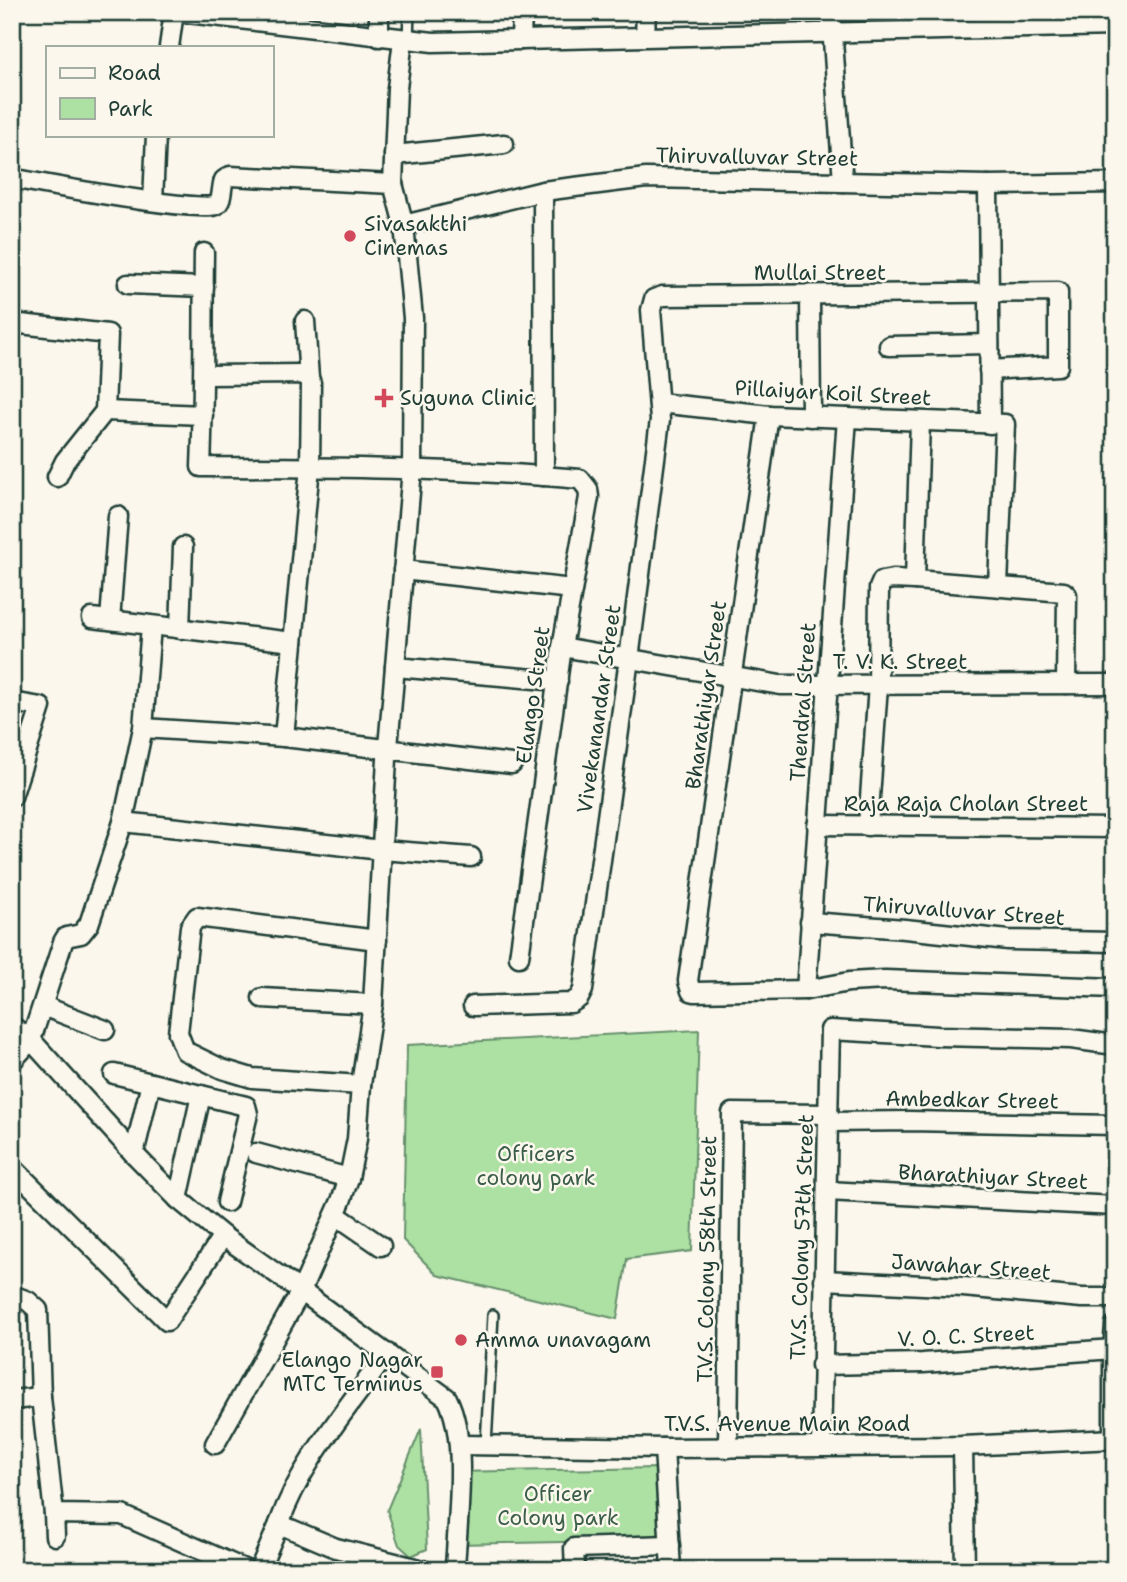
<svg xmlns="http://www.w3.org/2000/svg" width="1127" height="1582" font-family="'Shantell Sans',sans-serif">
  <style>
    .green { fill: #ade1a3; stroke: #668f6c; stroke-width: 2 }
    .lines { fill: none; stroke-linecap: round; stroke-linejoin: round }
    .service-casing { stroke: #1f3d34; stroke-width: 14 }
    .minor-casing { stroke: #1f3d34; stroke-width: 23 }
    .service { stroke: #fbf7ec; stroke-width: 9 }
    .minor { stroke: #fbf7ec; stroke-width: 18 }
    .poi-dot { fill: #d1495b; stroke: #fbf7ec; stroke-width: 2.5 }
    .labels { text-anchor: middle; stroke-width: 5; stroke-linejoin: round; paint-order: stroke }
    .street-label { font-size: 21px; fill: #1f3d34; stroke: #fbf7ec }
    .poi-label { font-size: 21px; fill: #1f3d34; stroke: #fbf7ec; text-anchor: start }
    .park-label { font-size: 21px; fill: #3b5e4a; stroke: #fbf7ec }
  </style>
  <rect width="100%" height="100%" fill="#fbf7ec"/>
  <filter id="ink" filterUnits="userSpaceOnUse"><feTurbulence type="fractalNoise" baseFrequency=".0143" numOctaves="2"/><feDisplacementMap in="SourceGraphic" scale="14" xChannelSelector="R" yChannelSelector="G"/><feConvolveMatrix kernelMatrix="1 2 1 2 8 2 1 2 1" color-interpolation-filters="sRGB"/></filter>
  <g filter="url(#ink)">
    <g class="green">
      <path d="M 699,1030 L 692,1251 L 627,1259 L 617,1319 L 437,1275 L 403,1240 L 407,1045 Z"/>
      <path d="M 421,1429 L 427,1549 L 411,1556 L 399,1545 L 387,1510 Z"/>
      <path d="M 658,1468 L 663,1540 L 456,1544 L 455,1472 Z"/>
    </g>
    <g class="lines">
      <g class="service-casing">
        <g id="service">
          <path d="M 408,40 L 409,12"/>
          <path d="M 486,1445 L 493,1315"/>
        </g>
      </g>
      <g class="minor-casing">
        <g id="minor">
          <path d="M 179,12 L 433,42 L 1115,26"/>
          <path d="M 831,12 L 843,182"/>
          <path d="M 645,36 L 646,12"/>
          <path d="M 379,37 L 379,12"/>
          <path d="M 521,40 L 522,12"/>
          <path d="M 169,47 L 174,12"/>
          <path d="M 394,155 L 504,144"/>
          <path d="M 22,180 C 48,185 201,213 216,205 C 223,201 221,187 224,180 L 230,176 L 393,184"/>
          <path d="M 988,185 L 990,424"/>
          <path d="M 543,191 L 544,476"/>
          <path d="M 153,201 L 156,135"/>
          <path d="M 404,225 L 543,191 L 646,178 L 988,185 L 1115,183"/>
          <path d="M 204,253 C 203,325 204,396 201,467 C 328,467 454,468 580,479 L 588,489 L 589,497 L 562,647 L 519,957"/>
          <path d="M 128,284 L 204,287"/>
          <path d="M 810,296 L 811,417"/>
          <path d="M 12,323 L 108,334 L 105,411 L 65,461 L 57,477"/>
          <path d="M 889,346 L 989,344"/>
          <path d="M 205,375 L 302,374 L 309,378"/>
          <path d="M 659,403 L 769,415 L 1005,424 L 998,585"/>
          <path d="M 105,411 L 203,415"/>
          <path d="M 769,415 L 688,981 L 691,991 L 695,992 L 806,990 L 849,982 L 885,980 L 1115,988"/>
          <path d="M 403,570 L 572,589"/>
          <path d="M 915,580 L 920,421"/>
          <path d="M 92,618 L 293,642"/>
          <path d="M 110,620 L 118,516"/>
          <path d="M 180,629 L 183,547"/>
          <path d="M 562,647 L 780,685 L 1115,684"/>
          <path d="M 395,667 L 558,681"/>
          <path d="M 12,702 L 41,707 L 12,797"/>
          <path d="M 143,728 L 284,737 L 310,467 L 311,383 L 309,378 L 305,321"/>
          <path d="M 284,737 L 512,764"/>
          <path d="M 123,822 L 382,850 L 471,857"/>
          <path d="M 817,825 L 1115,828"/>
          <path d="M 868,826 L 878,685 L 879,588 L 882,581 L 893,579 L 915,580 L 1064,592 L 1067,595 L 1066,684"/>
          <path d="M 810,922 L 905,929 L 1008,940 L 1115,942"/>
          <path d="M 806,990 L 847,418"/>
          <path d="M 262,998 L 373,1004"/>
          <path d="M 43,1006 L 105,1030"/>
          <path d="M 473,1006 L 571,1003 L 579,998 L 583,990 L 629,659 L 660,420 L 651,310 L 654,299 L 662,296 L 1058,292 L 1058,366 L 989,370"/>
          <path d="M 12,1026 L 31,1040 L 134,1154 L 178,1199 L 223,1236 L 301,1291 L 447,1398 C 469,1441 457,1521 455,1570"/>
          <path d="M 12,1061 L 31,1040 L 63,942 L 66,937 L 81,934 L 89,924 L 123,822 L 143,728 L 151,626"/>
          <path d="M 114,1074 L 246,1106 L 248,1114 L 227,1202"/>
          <path d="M 361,1085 L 252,1078 L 222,1069 L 185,1051 L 178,1033 L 190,927 L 197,917 L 377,940"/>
          <path d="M 829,1122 L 909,1121 L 1115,1125"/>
          <path d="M 256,1153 L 349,1178"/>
          <path d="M 134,1154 L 151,1083"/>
          <path d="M 12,1167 L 167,1321 L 223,1236"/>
          <path d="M 827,1191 L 1115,1206"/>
          <path d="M 178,1199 L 201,1095"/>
          <path d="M 336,1215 L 381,1246"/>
          <path d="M 824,1280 L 963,1287 L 1082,1298 L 1115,1298"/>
          <path d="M 12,1295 L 28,1301 L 38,1310 L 41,1397 L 54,1514 L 122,1515 L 246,1570"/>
          <path d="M 821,1365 L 923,1363 L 1113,1349"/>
          <path d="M 12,1400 L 41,1397"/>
          <path d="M 1113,1439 L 1113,1349 L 1115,1325"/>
          <path d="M 215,1444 L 301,1291 L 341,1201 L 349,1178 L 357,1139 L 361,1085 L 373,1004 L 387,759 L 412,469 L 413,318 L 404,225 L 393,184 L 397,88 L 403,40"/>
          <path d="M 460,1445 L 664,1448 L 963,1446 L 1115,1439"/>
          <path d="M 821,1446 L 830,1030 L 938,1036 L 1071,1039 L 1115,1045"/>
          <path d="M 963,1446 L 965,1570"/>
          <path d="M 664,1448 L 671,1570"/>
          <path d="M 728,1448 L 732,1113 L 829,1114"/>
          <path d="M 54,1514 L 55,1536"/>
          <path d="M 279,1524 C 301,1461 349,1407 387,1353"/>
          <path d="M 259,1570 L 279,1524 L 336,1548 L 423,1570"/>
          <path d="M 575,1570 L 574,1548 L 670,1545"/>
        </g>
      </g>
      <use href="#service" class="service"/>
      <use href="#minor" class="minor"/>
    </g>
  </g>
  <g class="poi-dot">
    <circle cx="350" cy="236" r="7"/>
    <path d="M380.5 387.5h7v7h7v7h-7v7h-7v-7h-7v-7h7z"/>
    <circle cx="461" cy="1340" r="7"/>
    <rect x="430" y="1365" width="14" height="14" rx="3.5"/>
  </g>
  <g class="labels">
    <g class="street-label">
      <text transform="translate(757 157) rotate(1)" y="7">Thiruvalluvar Street</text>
      <text x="820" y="280">Mullai Street</text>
      <text transform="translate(833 393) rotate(3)" y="7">Pillaiyar Koil Street</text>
      <text x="900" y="669">T. V. K. Street</text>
      <text transform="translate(533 695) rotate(-82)" y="7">Elango Street</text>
      <text transform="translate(706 695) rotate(-82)" y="7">Bharathiyar Street</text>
      <text transform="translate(803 702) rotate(-86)" y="7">Thendral Street</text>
      <text transform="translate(599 709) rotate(-82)" y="7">Vivekanandar Street</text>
      <text x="966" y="811">Raja Raja Cholan Street</text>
      <text transform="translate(964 911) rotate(4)" y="7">Thiruvalluvar Street</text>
      <text transform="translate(972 1100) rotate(1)" y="7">Ambedkar Street</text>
      <text transform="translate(993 1177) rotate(3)" y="7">Bharathiyar Street</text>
      <text transform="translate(802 1237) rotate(-88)" y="7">T.V.S. Colony 57th Street</text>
      <text transform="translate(707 1259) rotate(-89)" y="7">T.V.S. Colony 58th Street</text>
      <text transform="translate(971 1267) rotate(4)" y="7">Jawahar Street</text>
      <text transform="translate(966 1336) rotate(-3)" y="7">V. O. C. Street</text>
      <text x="787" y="1431">T.V.S. Avenue Main Road</text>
    </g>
    <g class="poi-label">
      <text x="364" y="231">Sivasakthi<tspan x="364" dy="24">Cinemas</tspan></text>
      <text x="400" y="405">Suguna Clinic</text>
      <text x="475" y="1347">Amma unavagam</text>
      <text x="423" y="1367" text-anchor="end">Elango Nagar<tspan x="423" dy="24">MTC Terminus</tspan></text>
    </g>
    <g class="park-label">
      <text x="536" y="1161">Officers<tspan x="536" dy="24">colony park</tspan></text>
      <text x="558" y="1501">Officer<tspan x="558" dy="24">Colony park</tspan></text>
    </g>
  </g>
  <rect width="1127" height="1582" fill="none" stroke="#fbf7ec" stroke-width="42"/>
  <rect x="21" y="21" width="1085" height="1540" fill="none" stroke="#1f3d34" stroke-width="2.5" filter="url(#ink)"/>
  <rect x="46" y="46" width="228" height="91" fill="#fbf7ec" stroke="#a3ada2" stroke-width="2"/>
  <rect x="60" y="68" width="35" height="10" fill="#fbf7ec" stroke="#a3ada2" stroke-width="2"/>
  <text x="108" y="80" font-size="21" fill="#1f3d34">Road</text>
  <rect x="60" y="98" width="35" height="21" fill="#ade1a3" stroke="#a3ada2" stroke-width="2"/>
  <text x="108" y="116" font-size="21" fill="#1f3d34">Park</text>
</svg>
